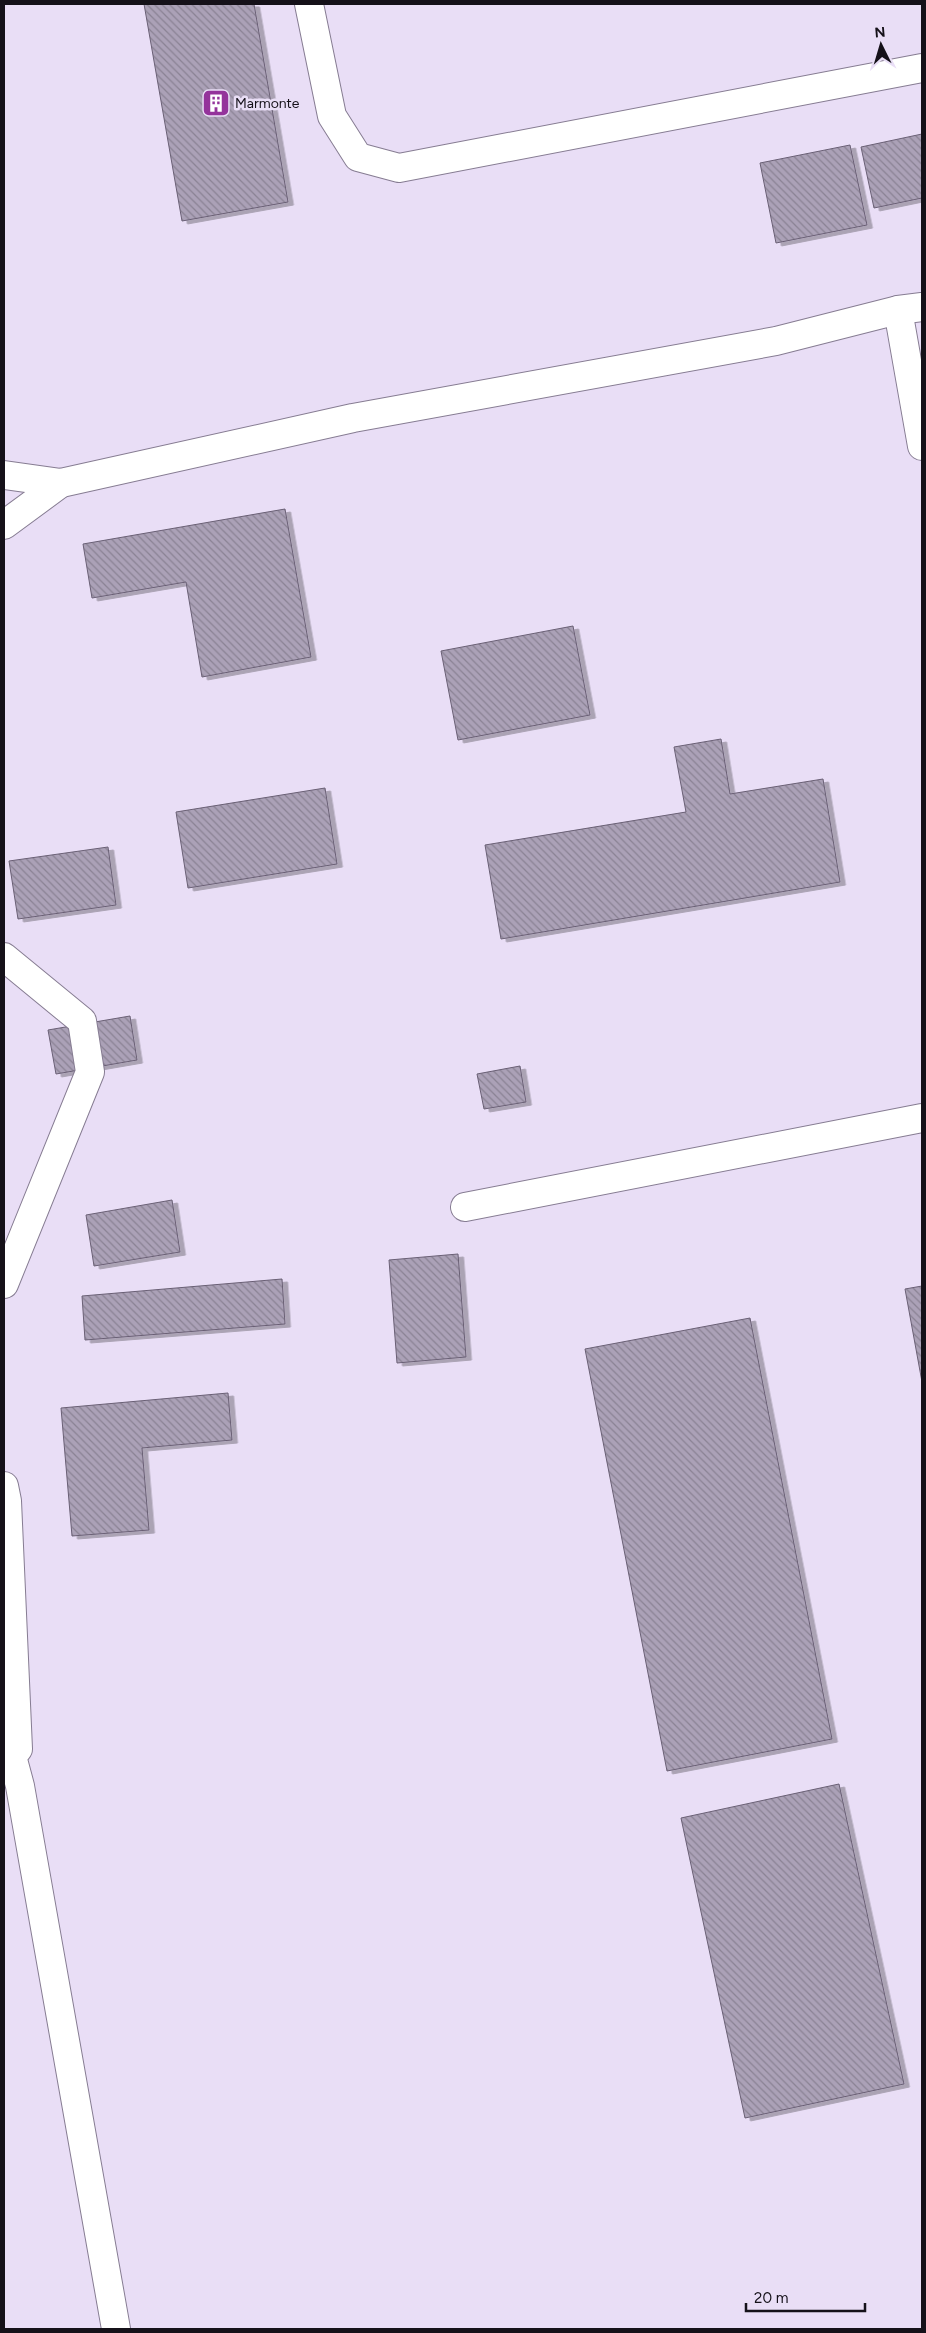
<svg xmlns="http://www.w3.org/2000/svg" width="926" height="2333" font-family="Figtree,sans-serif">
  <style>
    .building { fill: url(#building-back-hatch); stroke: #6a6075; filter: url(#shadow) }
    .lines { fill: none; stroke-linecap: round; stroke-linejoin: round }
    .minor-casing { stroke: #867c92; stroke-width: 30 }
    .highway-casing { stroke: #867c92; stroke-width: 30 }
    .minor { stroke: #fff; stroke-width: 28 }
    .highway { stroke: #fff; stroke-width: 28 }
    .labels { text-anchor: middle; stroke-width: 5; stroke-linejoin: round; paint-order: stroke }
    .poi-label { font-size: 14px; fill: #151119; stroke: #e9def6; text-anchor: start }
  </style>
  <defs>
    <pattern id="building-back-hatch" width="6" height="6" patternUnits="userSpaceOnUse" patternTransform="scale(1.25)"><rect width="6" height="6" fill="#aba1b7"/><path d="M-1 5l2 2M0 0l6 6M5-1l2 2" fill="none" stroke="#8a8294"/></pattern>
    <filter id="shadow"><feDropShadow dx="5.5" dy="3" stdDeviation="0" flood-color="#0004"/></filter>
  </defs>
  <rect width="100%" height="100%" fill="#e9def6"/>
  <g class="building">
    <path d="M 144,4 L 254,4 L 288,202 L 182,221 Z"/>
    <path d="M 922,134 L 922,198 L 874,208 L 861,147 Z"/>
    <path d="M 850,145 L 867,225 L 776,243 L 760,163 Z"/>
    <path d="M 285,509 L 311,657 L 202,677 L 186,582 L 92,598 L 83,544 Z"/>
    <path d="M 573,626 L 590,715 L 458,740 L 441,651 Z"/>
    <path d="M 721,739 L 730,794 L 823,779 L 840,882 L 501,939 L 485,845 L 686,812 L 674,747 Z"/>
    <path d="M 325,788 L 337,864 L 188,888 L 176,812 Z"/>
    <path d="M 108,847 L 116,905 L 18,919 L 9,861 Z"/>
    <path d="M 130,1016 L 137,1060 L 56,1074 L 48,1030 Z"/>
    <path d="M 520,1066 L 526,1102 L 484,1109 L 477,1074 Z"/>
    <path d="M 172,1200 L 180,1252 L 94,1266 L 86,1215 Z"/>
    <path d="M 458,1254 L 466,1357 L 397,1363 L 389,1260 Z"/>
    <path d="M 282,1279 L 285,1324 L 85,1340 L 82,1296 Z"/>
    <path d="M 922,1286 L 922,1382 L 905,1289 Z"/>
    <path d="M 750,1318 L 832,1739 L 667,1771 L 585,1349 Z"/>
    <path d="M 228,1393 L 232,1440 L 142,1448 L 149,1530 L 72,1536 L 61,1408 Z"/>
    <path d="M 839,1784 L 904,2084 L 745,2118 L 681,1818 Z"/>
  </g>
  <g class="lines">
    <g class="minor-casing">
      <g id="minor">
        <path d="M 309,4 L 332,116 L 358,157 L 399,168 L 922,68"/>
        <path d="M 898,310 L 922,446"/>
        <path d="M 4,475 L 61,483 L 353,418 L 776,341 L 898,310 L 922,307"/>
        <path d="M 4,525 L 61,483"/>
        <path d="M 4,957 L 82,1021 L 90,1072 L 4,1284"/>
        <path d="M 465,1207 L 922,1118"/>
      </g>
    </g>
    <g class="highway-casing">
      <g id="highway">
        <path d="M 4,1486 L 7,1501 L 18,1749"/>
        <path d="M 4,1726 L 20,1786 L 116,2329"/>
      </g>
    </g>
    <use href="#minor" class="minor"/>
    <use href="#highway" class="highway"/>
  </g>
  <defs>
    <g id="building-square" transform="scale(1.4375)"><rect x="-9" y="-9" width="18" height="18" rx="4" fill="#94339b" stroke="#e9def6"/><path d="M-4-6H4V6H1V3H-1V6H-4ZM-2.5-4.3h1.7v1.8h-1.7ZM.8-4.3h1.7v1.8H.8ZM-2.5-1h1.7V.8h-1.7ZM.8-1h1.7V.8H.8Z" fill="#fff"/></g>
  </defs>
  <g fill-rule="evenodd">
    <use href="#building-square" x="216" y="103"/>
  </g>
  <g class="labels">
    <g class="poi-label">
      <text x="235" y="108">Marmonte</text>
    </g>
  </g>
  <rect width="926" height="2333" fill="none" stroke="#151119" stroke-width="10"/>
  <g transform="translate(881 45) rotate(355)" stroke="#e9def6" stroke-width="4" paint-order="stroke">
  <path d="M0-4L9 19L0 12L-9 19Z" fill="#151119"/>
  <text y="-8" font-size="14" font-weight="bold" text-anchor="middle" fill="#151119">N</text>
  </g>
  <path d="M746 2303v8h119v-8" fill="none" stroke="#151119" stroke-width="2.5"/>
  <text x="754" y="2303" font-size="15" fill="#151119" stroke="#e9def6" stroke-width="4" paint-order="stroke">20 m</text>
</svg>
